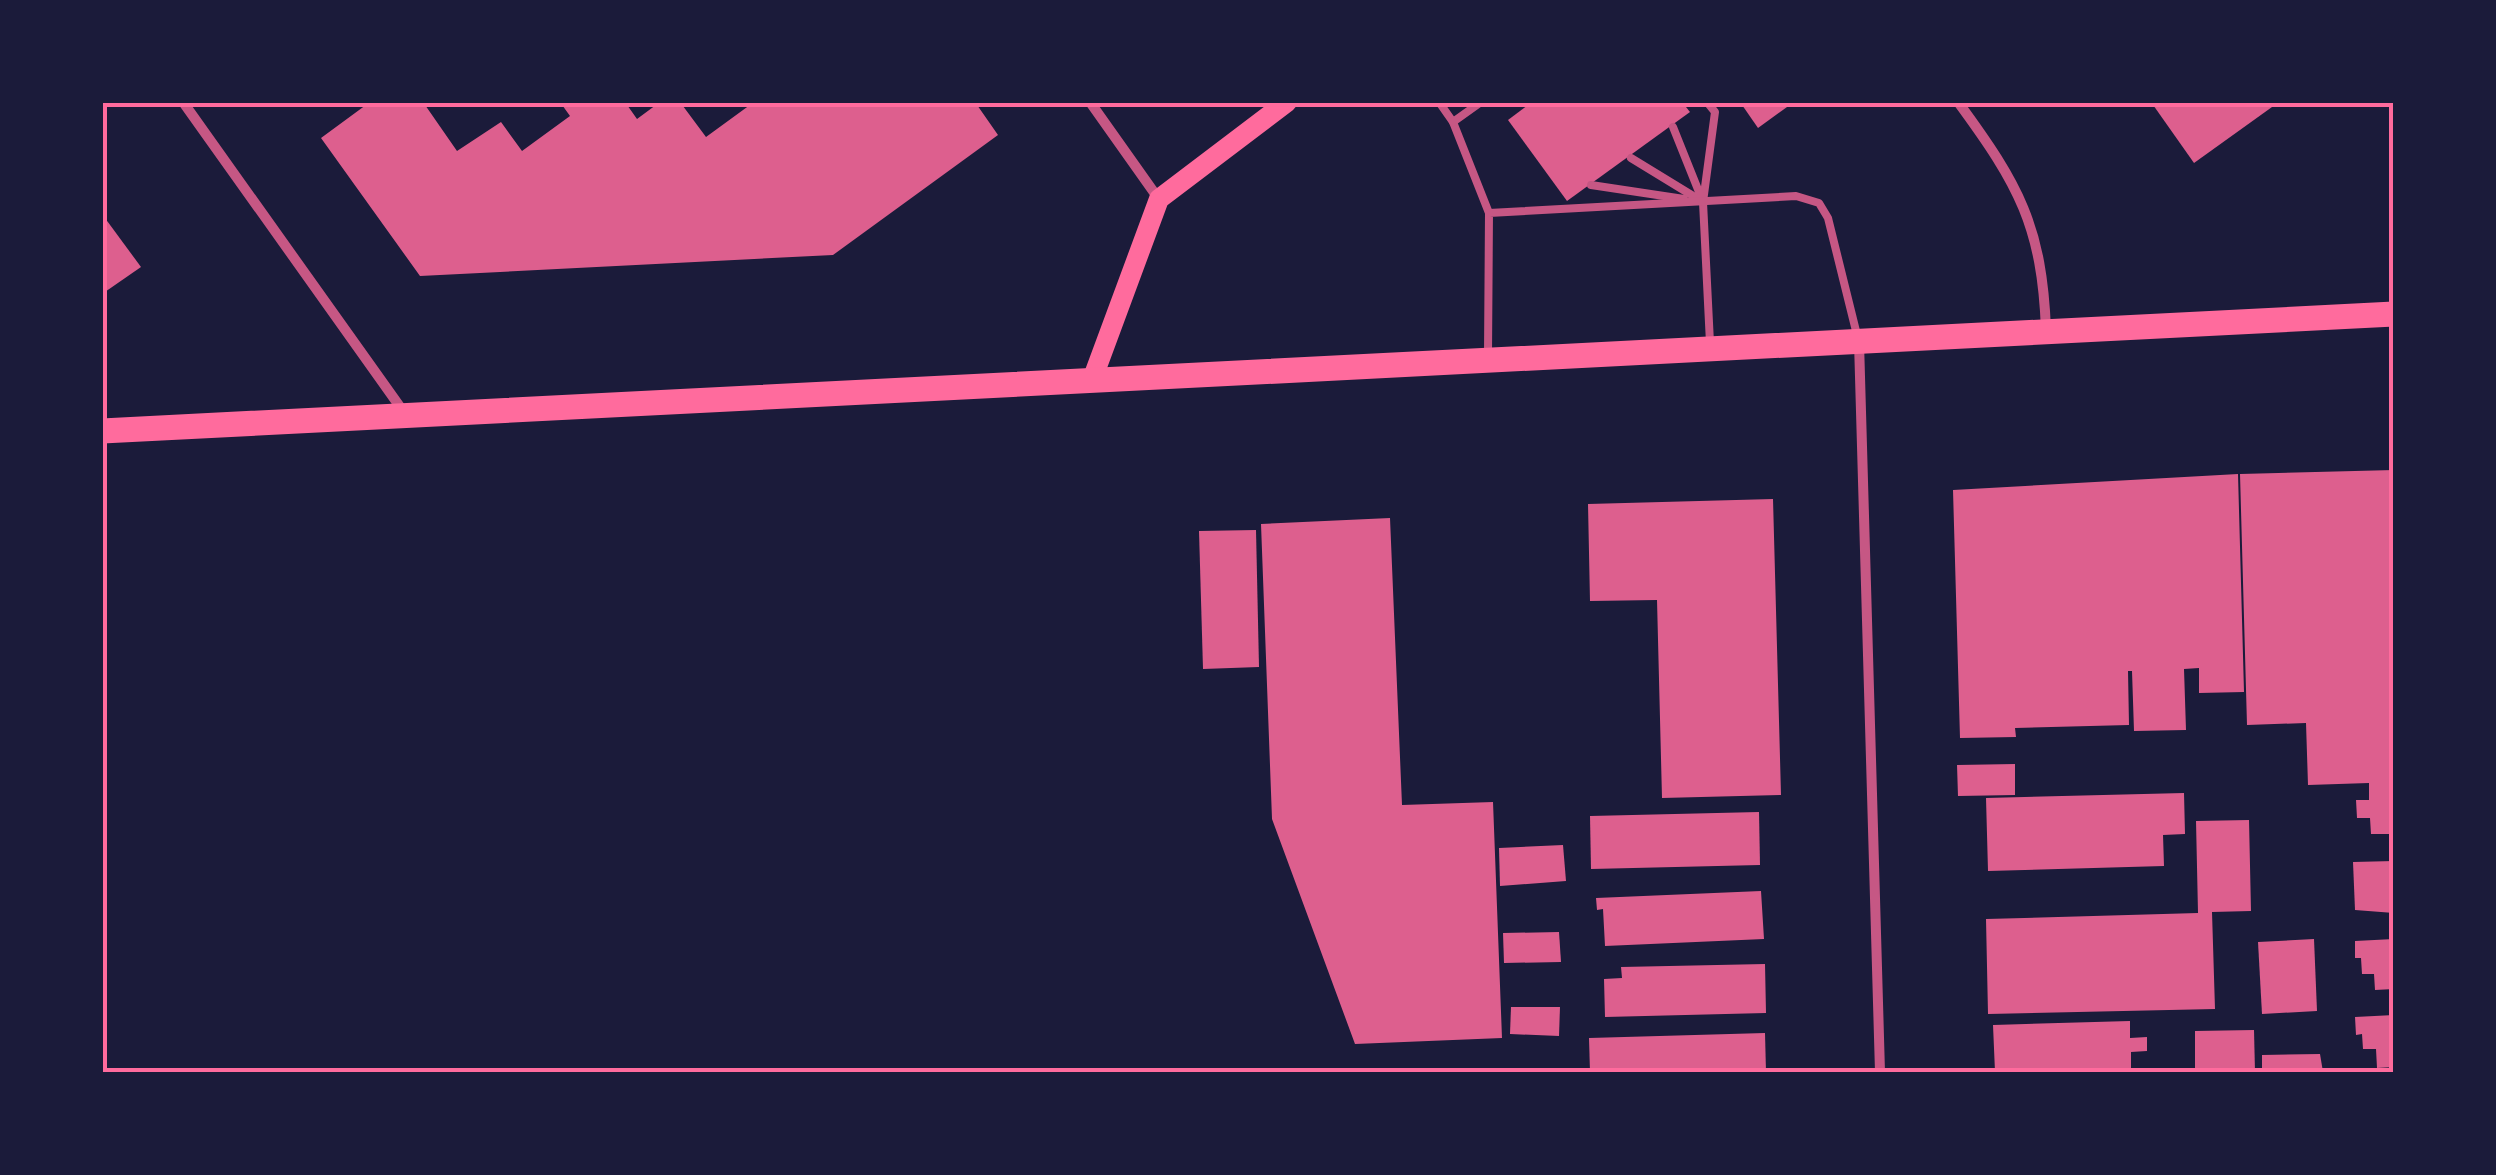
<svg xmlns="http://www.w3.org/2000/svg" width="2496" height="1175" font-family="'Archivo Narrow',sans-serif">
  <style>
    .building { fill: #dd5f8e }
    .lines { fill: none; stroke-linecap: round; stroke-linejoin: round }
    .service { stroke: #c65784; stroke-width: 8 }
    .minor { stroke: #c65784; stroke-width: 10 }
    .secondary { stroke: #ff6b9d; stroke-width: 20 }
    .primary { stroke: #ff6b9d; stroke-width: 25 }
    .neatline { fill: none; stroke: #ff6b9d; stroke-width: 4 }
  </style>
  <rect width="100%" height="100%" fill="#1b1b3a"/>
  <g class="building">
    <path d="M 370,102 L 423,102 L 457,151 L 501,122 L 522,151 L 570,116 L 560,102 L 625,102 L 637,119 L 660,102 L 680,102 L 706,137 L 754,102 L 975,102 L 998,135 L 833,255 L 420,276 L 321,138 Z"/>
    <path d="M 1532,102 L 1682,102 L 1690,112 L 1567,201 L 1508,120 Z"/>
    <path d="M 1740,102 L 1794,102 L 1758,128 Z"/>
    <path d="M 2151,102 L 2279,102 L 2194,163 Z"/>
    <path d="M 102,214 L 141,267 L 102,294 Z"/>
    <path d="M 2394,470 L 2394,834 L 2371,834 L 2370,818 L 2357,818 L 2356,800 L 2369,800 L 2369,783 L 2308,785 L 2306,723 L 2247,725 L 2240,474 Z"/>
    <path d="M 2238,474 L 2244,692 L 2199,693 L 2199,668 L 2184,669 L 2186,730 L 2134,731 L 2132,671 L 2128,671 L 2129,725 L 2015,728 L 2016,737 L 1960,738 L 1953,490 Z"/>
    <path d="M 1773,499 L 1781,795 L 1662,798 L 1657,600 L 1590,601 L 1588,504 Z"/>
    <path d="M 1390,518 L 1402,805 L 1493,802 L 1502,1038 L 1355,1044 L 1272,819 L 1261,524 Z"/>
    <path d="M 1256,530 L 1259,667 L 1203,669 L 1199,531 Z"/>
    <path d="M 2015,764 L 2015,795 L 1958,796 L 1957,765 Z"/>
    <path d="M 2184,793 L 2185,834 L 2163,835 L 2164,866 L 1988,871 L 1986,798 Z"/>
    <path d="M 1759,812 L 1760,865 L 1591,869 L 1590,816 Z"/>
    <path d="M 2249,820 L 2251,911 L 2212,912 L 2215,1009 L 1988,1014 L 1986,919 L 2198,913 L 2196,821 Z"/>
    <path d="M 1563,845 L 1566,881 L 1500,886 L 1499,848 Z"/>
    <path d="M 2394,861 L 2394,913 L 2355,910 L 2353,862 Z"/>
    <path d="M 1761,891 L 1764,939 L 1605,946 L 1603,909 L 1597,910 L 1596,898 Z"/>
    <path d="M 1559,932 L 1561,962 L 1504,963 L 1503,933 Z"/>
    <path d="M 2314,939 L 2317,1011 L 2262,1014 L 2258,942 Z"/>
    <path d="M 2394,939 L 2394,989 L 2375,990 L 2374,974 L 2362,974 L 2361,958 L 2355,958 L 2355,941 Z"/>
    <path d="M 1765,964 L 1766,1013 L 1605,1017 L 1604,979 L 1622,978 L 1621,967 Z"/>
    <path d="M 1511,1007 L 1560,1007 L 1559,1036 L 1510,1034 Z"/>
    <path d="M 2394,1015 L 2394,1067 L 2377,1068 L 2376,1049 L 2363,1049 L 2362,1034 L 2356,1035 L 2355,1017 Z"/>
    <path d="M 2130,1021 L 2130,1038 L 2147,1037 L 2147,1051 L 2131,1052 L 2131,1072 L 1995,1072 L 1993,1025 Z"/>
    <path d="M 2254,1030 L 2255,1072 L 2195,1072 L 2195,1031 Z"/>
    <path d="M 1765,1033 L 1766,1072 L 1590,1072 L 1589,1038 Z"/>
    <path d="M 2320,1054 L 2323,1072 L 2262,1072 L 2262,1055 Z"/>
  </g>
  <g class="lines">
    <g class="service">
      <path d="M 1439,102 L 1453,122 L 1489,213"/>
      <path d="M 1707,102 L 1715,112 L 1703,202 L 1710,343"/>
      <path d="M 1453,122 L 1481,102"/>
      <path d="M 1673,127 L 1701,197"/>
      <path d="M 1631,158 L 1703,202"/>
      <path d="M 1591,185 L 1684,199"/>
      <path d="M 1488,355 L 1489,213 L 1796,196 L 1819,203 L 1828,218 L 1857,335"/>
    </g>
    <g class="minor">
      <path d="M 183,102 L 403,411"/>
      <path d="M 1090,102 L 1158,198"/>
      <path d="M 1958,102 C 2019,185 2042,226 2046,330"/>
      <path d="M 1859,342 L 1880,1072"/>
    </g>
    <path class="secondary" d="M 1092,380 L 1159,199 L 1287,102"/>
    <path class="primary" d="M 102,431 L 2394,314"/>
  </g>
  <rect width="2496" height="1175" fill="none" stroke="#1b1b3a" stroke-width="210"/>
  <rect x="105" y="105" width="2286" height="965" class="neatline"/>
</svg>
